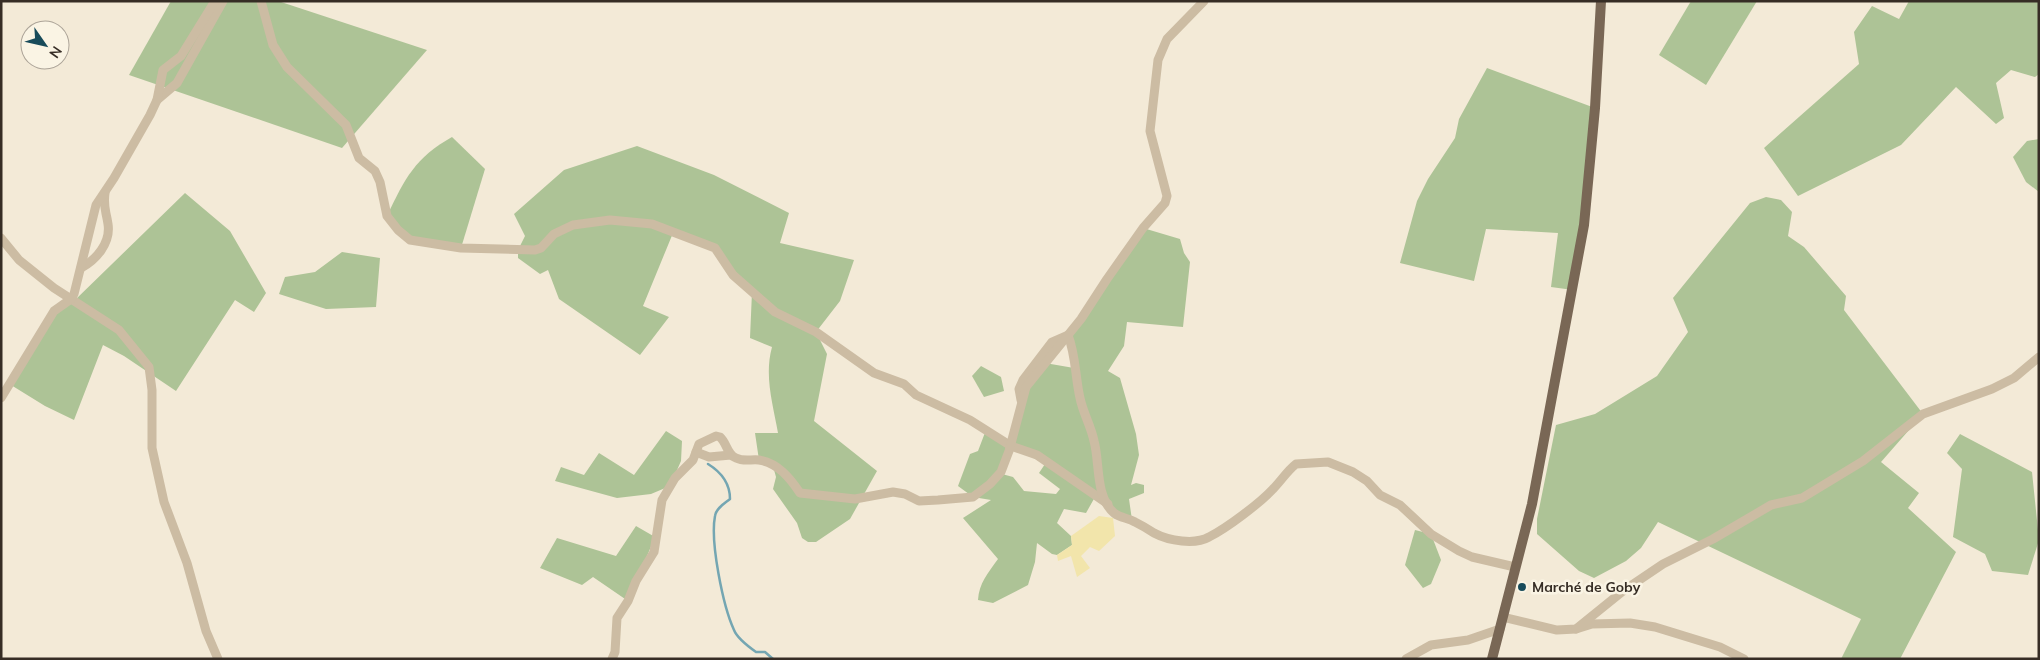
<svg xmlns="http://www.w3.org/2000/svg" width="2040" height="660" font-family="Mulish,sans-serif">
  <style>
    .green { fill: #adc396; fill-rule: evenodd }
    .sand { fill: #f2e5ab }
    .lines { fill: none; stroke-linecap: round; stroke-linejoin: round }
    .stream { stroke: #74a6b2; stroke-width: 2.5 }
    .minor { stroke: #ccbca3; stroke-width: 9 }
    .major { stroke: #796755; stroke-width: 10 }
    .poi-dot { fill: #184b5a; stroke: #faf4e4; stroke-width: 2 }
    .labels { text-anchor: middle; stroke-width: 5; stroke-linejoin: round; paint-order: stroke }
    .poi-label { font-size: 14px; font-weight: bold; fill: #362d25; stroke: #faf4e4; text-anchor: start }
  </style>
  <rect width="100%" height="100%" fill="#f3ead7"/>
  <g class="green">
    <path d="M 171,1 L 278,1 L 427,50 L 342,148 L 129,75 Z"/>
    <path d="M 1691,1 L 1757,1 L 1706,85 L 1659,55 Z"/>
    <path d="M 1909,1 L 2039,1 L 2039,74 L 2035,77 L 2011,70 L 1996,83 L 2004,118 L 1996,124 L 1956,87 L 1901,145 L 1798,196 L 1764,148 L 1859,64 L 1854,32 L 1872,6 L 1899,19 Z"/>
    <path d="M 1487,68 L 1595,108 L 1573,290 L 1551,287 L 1558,233 L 1486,229 L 1474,281 L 1400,263 L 1417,201 L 1428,179 L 1455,138 L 1459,119 Z"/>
    <path d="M 452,137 L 485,169 L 461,248 L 410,240 L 387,216 C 405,178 415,158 452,137 Z"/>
    <path d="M 2039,139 L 2039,192 L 2026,182 L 2013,157 L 2027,141 Z"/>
    <path d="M 637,146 L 714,175 L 789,213 L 780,243 L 854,260 L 840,301 L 816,332 L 827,354 L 814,421 L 877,471 L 850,519 L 816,542 L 808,542 L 802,538 L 797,523 L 773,489 L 776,477 L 773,466 L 759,460 L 755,433 L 778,433 C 773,404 764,376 772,347 L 750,338 L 752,292 L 719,252 L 673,233 L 643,306 L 669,317 L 640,355 L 559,299 L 548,270 L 540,274 L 518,258 L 518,250 L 525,236 L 514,214 L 564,170 Z"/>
    <path d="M 185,193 L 230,231 L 266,293 L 254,312 L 235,300 L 176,391 L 124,356 L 103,345 L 74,420 L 45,406 L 11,385 L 54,311 L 74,301 Z"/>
    <path d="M 1766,197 L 1781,200 L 1792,212 L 1788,236 L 1804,247 L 1846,296 L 1844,310 L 1923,414 L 1881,462 L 1919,493 L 1908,508 L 1956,552 L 1900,659 L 1841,659 L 1861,619 L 1658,522 L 1641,548 L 1626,561 L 1594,578 L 1579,571 L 1537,534 L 1537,519 L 1556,425 L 1595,414 L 1657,376 L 1688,332 L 1673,298 L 1750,203 Z"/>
    <path d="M 1143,228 L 1180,239 L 1184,253 L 1190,262 L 1183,327 L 1127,322 L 1124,346 L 1108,371 L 1120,378 L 1136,434 L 1139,455 L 1131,485 L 1136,483 L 1144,485 L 1144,493 L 1129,499 L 1132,520 L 1113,518 L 1113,512 L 1095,497 L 1086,513 L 1064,509 L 1057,523 L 1071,536 L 1072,545 L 1057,555 L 1052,554 L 1037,543 L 1035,562 L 1028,585 L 993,603 L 978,600 C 979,583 988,573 998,559 L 963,518 L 991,500 L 973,497 L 958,486 L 970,454 L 978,451 L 986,430 L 1009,442 L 1023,399 L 1045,363 L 1074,368 L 1068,335 ZM 1012,447 L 1045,464 L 1039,473 L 1060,489 L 1056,494 L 1024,491 L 1013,477 L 1002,474 Z"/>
    <path d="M 342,252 L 380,258 L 376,307 L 326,309 L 279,294 L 285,277 L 315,272 Z"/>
    <path d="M 981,366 L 1001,377 L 1004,391 L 984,397 L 972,376 Z"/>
    <path d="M 666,431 L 682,441 L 681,461 L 670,486 L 651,494 L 617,498 L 555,481 L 561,467 L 584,475 L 599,453 L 634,475 Z"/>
    <path d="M 1960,434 L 2032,472 L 2039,540 L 2028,575 L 1992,571 L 1985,554 L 1953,537 L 1962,469 L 1947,453 Z"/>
    <path d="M 636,526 L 655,537 L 628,601 L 593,577 L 582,585 L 540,568 L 557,538 L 616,556 Z"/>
    <path d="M 1415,530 L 1431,534 L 1441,560 L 1431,584 L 1423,588 L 1405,565 Z"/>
  </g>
  <path class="sand" d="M 1099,516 L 1113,518 L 1115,536 L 1099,551 L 1090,547 L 1081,556 L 1090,568 L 1077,577 L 1071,556 L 1058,561 L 1057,555 L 1072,545 L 1071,536 Z"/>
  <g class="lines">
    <path class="stream" d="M 708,464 C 721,472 730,483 730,499 C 725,503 716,508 715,516 C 710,542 723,606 734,630 C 737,638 749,647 756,652 L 765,652 L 773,659"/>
    <g class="minor">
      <path d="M 261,1 L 273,45 L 287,67 L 346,125 L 359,158 L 375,171 L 380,182 L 387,216 L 398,230 L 410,240 L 461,248 L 535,250 L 541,248 L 554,234 L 573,225 L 610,220 L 652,224 L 715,248 L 733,275 L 775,312 L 816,332 L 874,373 L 904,384 L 916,395 L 970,420 L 1011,446 L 1037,455 L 1108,504"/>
      <path d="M 157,100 L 177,83 L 223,1"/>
      <path d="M 1,238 L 19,260 L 54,288 L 119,330 L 149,367 L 152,390 L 152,448 L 164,502 L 187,563 L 206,631 L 218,659"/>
      <path d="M 81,268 C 96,260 111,243 108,224 C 106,210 103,208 105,193"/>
      <path d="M 1,398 L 54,311 L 71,299 L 74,294 L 96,205 L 114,178 L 150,115 L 157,100 L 163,70 L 181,56 L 215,1"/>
      <path d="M 1021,400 L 1019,389 L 1023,380 L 1052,342 L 1068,335 C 1076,356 1075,376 1080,398 C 1083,413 1091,426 1094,441 C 1100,462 1095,497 1114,513 C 1120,518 1128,518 1135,522 C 1141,525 1148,529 1154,533 C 1169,541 1195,545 1209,537 C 1227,528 1260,503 1273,489 C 1281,481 1287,471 1296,464 L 1328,462 L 1353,472 L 1367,481 L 1380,495 L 1400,505 L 1431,534 L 1459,551 L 1472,557 L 1515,567"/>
      <path d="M 696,452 L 709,457 L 731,455"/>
      <path d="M 1503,617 L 1557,630 L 1576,629 L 1592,624 L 1630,623 L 1655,627 L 1720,647 L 1744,659"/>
      <path d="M 1576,629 L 1623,591 L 1663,564 L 1713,539 L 1771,505 L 1802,498 L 1863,461 L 1923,414 L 1992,389 L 2014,378 L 2039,357"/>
      <path d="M 612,659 L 615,652 L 617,618 L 628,601 L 636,581 L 654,552 L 662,500 L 675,478 L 693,460 L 699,444 L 716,436 L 720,437 C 727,443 727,455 736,458 C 744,462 751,459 759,460 C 778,463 790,478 800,493 L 855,499 L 893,492 L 905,494 L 919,501 L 938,500 L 973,497 L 990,484 L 1001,472 L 1009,451 L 1026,387 L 1081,319 L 1107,279 L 1143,228 L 1165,203 L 1167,196 L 1150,131 L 1158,60 L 1167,39 L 1204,1"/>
      <path d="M 1406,659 L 1431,645 L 1468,640 L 1500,629"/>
    </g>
    <path class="major" d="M 1492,659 L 1532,504 L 1584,225 L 1595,108 L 1601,1"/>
  </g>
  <circle class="poi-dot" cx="1522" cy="587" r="5"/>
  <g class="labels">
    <g class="poi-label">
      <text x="1532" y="592">Marché de Goby</text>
    </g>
  </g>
  <rect width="2040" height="660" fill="none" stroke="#362d25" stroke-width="5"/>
  <g transform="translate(45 45) rotate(124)"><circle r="24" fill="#faf4e4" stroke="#aca498"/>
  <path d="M0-4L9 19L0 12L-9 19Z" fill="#184b5a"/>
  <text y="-8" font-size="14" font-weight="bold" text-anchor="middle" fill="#362d25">N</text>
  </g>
</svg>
